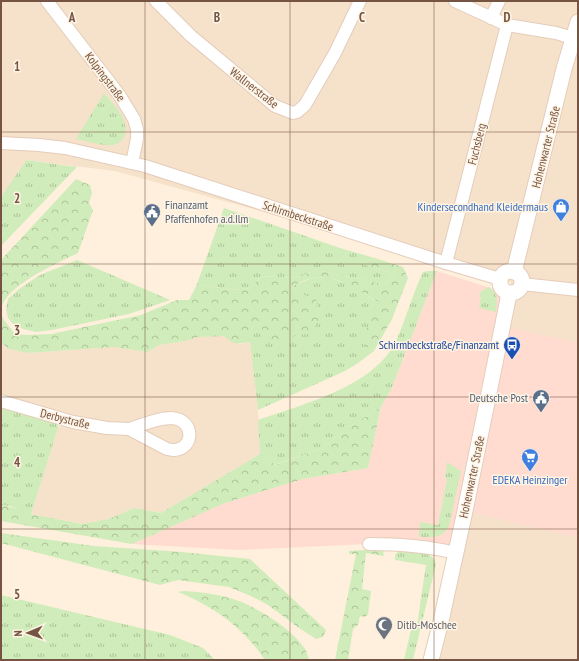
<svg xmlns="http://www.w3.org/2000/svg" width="579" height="661" font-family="'PT Sans Narrow',sans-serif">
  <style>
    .residential { fill: #f6e1ca }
    .commercial { fill: #ffdccf }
    .grass { fill: url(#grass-tufts) }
    .forest { fill: url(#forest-crowns) }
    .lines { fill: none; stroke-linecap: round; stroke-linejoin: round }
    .minor-casing { stroke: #e4cdbb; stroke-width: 14 }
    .tertiary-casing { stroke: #e4cdbb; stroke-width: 17 }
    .minor { stroke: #fff; stroke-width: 12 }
    .tertiary { stroke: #fff; stroke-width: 15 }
    .grid { fill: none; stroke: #755443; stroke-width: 1; stroke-opacity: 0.55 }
    .labels { text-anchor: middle; stroke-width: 3; stroke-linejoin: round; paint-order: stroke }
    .street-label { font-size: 12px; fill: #755443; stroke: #fff4e4 }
    .service-label { font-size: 12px; fill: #4e5e75; stroke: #fff4e4; text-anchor: start }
    .shop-label { font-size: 12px; fill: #366cbe; stroke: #fff4e4; text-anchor: end }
    .transit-label { font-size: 12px; fill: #164399; stroke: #fff4e4; text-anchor: end }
    .worship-label { font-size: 12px; fill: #5b616d; stroke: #fff4e4; text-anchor: start }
    .grid-label { font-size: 13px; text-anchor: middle; font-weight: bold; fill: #755443; stroke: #fff4e4; stroke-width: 3; stroke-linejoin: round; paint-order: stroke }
  </style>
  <defs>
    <pattern id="grass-tufts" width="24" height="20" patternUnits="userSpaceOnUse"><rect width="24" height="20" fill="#d0ecba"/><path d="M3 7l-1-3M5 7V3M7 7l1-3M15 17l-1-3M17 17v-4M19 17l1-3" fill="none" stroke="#adc299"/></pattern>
    <pattern id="forest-crowns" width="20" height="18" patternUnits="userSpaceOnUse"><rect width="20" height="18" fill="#d0ecba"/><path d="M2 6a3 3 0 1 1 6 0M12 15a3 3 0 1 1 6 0" fill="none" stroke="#adc299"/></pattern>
  </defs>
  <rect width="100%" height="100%" fill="#fef0dc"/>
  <g class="residential">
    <path d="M 1,1 L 578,1 L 578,660 L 431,660 L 506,311 L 511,282 L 421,255 L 115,171 L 26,160 L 1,197 Z"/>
    <path d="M 217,336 L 224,336 L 240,344 L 250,342 L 258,410 L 260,454 L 161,513 L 134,508 L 109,519 L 82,524 L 31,514 L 59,425 L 1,407 L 1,343 L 9,349 L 28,353 L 115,347 L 147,352 L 159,345 L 185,341 L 198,337 Z"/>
  </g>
  <path class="commercial" d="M 437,271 L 509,294 L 504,326 L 578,343 L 578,538 L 466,511 L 456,553 L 369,544 L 240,550 L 132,544 L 225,503 L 303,479 L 368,468 L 381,407 L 391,390 Z"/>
  <g class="grass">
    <path d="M 104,93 C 113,104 133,123 123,138 C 121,142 117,144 113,145 C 101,146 87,141 76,139 Z"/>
    <path d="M 26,160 L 77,167 L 1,246 L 1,197 Z"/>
    <path d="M 224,208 L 340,248 L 378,259 L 360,263 L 395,274 L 384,285 L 365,280 L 316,270 L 295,278 L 262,276 L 250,288 L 232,290 L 197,284 Z"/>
    <path d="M 77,260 L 170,300 L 129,314 L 52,330 L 36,332 L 23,329 L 14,325 L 8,318 L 6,309 L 8,299 L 19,289 L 40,275 Z"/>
    <path d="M 429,271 L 437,271 L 391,390 L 381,407 L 347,428 L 323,448 L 274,465 L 260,454 L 258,420 C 303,404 374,387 396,341 C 406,319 412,295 423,272 Z"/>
    <path d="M 326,277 L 352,285 L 378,303 L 362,343 L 374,351 L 358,363 L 345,371 L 258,410 L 250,342 L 250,332 L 256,322 L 263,325 L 263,341 L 296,292 L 293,286 L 312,278 Z"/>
    <path d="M 489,287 C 499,295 497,300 496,312 L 479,308 L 481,297 L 479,297 L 480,292 Z"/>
    <path d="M 1,407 L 59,425 L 31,514 L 10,506 L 1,505 Z"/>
    <path d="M 447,462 L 461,471 L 449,526 C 443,539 431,537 419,537 L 420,522 L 438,525 L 447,479 L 445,478 Z"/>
    <path d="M 399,551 C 411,551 433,550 436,564 L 413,660 L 404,660 L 412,625 L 417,625 L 426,565 L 395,560 L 395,555 Z"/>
    <path d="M 1,595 L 170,635 L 203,648 L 215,660 L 1,660 Z"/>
  </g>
  <g class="forest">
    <path d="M 76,179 L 90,185 L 92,193 L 89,203 L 93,210 L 78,253 C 60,262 0,287 1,313 C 3,321 11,328 15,334 L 30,335 L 51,334 L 141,315 L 177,300 L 189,300 L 197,284 L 232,290 L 250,288 L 262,276 L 295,278 L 316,270 L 365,280 L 384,285 L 395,274 L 359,263 L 378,259 L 403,267 L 408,278 L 392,319 L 374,351 L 361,343 L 378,302 C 360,291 335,273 313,278 C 306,279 299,283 293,286 L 296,292 L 316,299 L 320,317 L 311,333 L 263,342 L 262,325 L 256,322 L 250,332 L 250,342 C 236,344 234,345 224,336 L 198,337 L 185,341 L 159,345 L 147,352 L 115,347 L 28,353 L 9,349 L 1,343 L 1,260 Z"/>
    <path d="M 381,407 L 368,468 L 303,479 L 225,503 L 132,544 L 1,521 L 1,505 L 28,511 L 31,514 L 82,524 L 109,519 L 134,508 L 161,513 L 260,454 L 275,465 L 323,448 L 347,428 Z"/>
    <path d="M 1,533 L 94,546 L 182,552 L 250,559 L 326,630 L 323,637 L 316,639 L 296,626 L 268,605 L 251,596 L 229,587 L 178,580 L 160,585 L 1,543 Z"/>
    <path d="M 380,549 L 383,551 L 384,556 L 366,553 L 362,589 L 371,591 L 368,614 L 365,617 L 360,616 L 358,625 L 353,629 L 348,660 L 335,660 L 356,554 L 349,554 L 349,551 Z"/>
    <path d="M 184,591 C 204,592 225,595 244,603 C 264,612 293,630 305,649 C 307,652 308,656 309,660 L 265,660 C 244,628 213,606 178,592 Z"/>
  </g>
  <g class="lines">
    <g class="minor-casing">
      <g id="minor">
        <path d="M 47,1 L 120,96 L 134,119 L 137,129 L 137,139 L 132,163"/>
        <path d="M 156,1 L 191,36 L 275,106 L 293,113 L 297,112 L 305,105 L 335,53 L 360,1"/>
        <path d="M 455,1 L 507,25 L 556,33 L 573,38"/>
        <path d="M 491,18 L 499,1"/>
        <path d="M 1,143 L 39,145 L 65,148 L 145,166 L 446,263 L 500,279"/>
        <path d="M 446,263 L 507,25"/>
        <path d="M 522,284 L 578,290"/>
        <path d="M 1,401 L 73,422 L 107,428 L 129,429 L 167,449 C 194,456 198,419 171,418 C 158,418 142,425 129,429"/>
        <path d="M 369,544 C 399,544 427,546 456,553"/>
      </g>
    </g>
    <g class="tertiary-casing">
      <g id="tertiary">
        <circle cx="511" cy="282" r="11"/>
        <path d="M 514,272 L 564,69 L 578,22"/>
        <path d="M 431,660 L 441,621 L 465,511 L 509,294"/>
      </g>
    </g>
    <use href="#minor" class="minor"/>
    <use href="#tertiary" class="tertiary"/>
  </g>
  <path class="grid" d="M 145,1 L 145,660M 290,1 L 290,660M 434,1 L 434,660M 1,132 L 578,132M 1,264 L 578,264M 1,397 L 578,397M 1,529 L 578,529"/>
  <defs>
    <g id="shop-pin" transform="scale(0.9)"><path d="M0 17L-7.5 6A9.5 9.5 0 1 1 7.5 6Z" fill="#3f7fe0" stroke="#fff4e4"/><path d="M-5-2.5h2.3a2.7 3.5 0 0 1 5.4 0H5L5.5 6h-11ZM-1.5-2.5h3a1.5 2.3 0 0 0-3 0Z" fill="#fff"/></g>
    <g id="civic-pin" transform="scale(0.9)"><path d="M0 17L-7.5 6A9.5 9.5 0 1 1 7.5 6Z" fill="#5c6f8a" stroke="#fff4e4"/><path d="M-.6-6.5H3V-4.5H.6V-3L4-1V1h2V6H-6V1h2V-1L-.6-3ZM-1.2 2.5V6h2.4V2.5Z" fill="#fff"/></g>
    <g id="bus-pin" transform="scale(0.9)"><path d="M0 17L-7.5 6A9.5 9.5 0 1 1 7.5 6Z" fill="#1a4fb4" stroke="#fff4e4"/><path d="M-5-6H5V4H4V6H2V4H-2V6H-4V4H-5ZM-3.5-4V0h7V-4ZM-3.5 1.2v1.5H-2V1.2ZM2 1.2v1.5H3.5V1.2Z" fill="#fff"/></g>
    <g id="supermarket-pin" transform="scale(0.9)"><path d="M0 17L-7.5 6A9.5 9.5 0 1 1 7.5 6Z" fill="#3f7fe0" stroke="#fff4e4"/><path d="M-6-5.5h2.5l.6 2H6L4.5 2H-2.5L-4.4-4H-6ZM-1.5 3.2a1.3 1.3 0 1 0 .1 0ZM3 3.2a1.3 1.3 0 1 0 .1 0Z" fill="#fff"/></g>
    <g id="mosque-pin" transform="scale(0.9)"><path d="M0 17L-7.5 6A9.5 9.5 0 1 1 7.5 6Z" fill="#6b7280" stroke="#fff4e4"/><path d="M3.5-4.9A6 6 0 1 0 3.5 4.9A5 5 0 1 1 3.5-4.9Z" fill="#fff"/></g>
  </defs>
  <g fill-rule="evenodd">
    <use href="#shop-pin" x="561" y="207"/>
    <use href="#civic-pin" x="152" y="212"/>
    <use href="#bus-pin" x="512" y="345"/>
    <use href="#civic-pin" x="541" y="398"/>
    <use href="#supermarket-pin" x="530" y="457"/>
    <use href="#mosque-pin" x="384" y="625"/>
  </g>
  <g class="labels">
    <g class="street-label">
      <text transform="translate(105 77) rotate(53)" y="4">Kolpingstraße</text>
      <text transform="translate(254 88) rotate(38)" y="4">Wallnerstraße</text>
      <text transform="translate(477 144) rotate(-76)" y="4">Fuchsberg</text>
      <text transform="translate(546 147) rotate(-76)" y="4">Hohenwarter Straße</text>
      <text transform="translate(298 216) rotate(18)" y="4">Schirmbeckstraße</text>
      <text transform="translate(65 419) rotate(14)" y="4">Derbystraße</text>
      <text transform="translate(472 477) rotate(-78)" y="4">Hohenwarter Straße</text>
    </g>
    <g class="service-label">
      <text x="165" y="209">Finanzamt<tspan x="165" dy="14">Pfaffenhofen a.d.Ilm</tspan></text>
      <text x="528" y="402" text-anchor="end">Deutsche Post</text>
    </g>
    <g class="shop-label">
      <text x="548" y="211">Kindersecondhand Kleidermaus</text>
      <text x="530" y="484" text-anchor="middle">EDEKA Heinzinger</text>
    </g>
    <g class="transit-label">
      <text x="499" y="349">Schirmbeckstraße/Finanzamt</text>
    </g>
    <g class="worship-label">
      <text x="397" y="629">Ditib-Moschee</text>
    </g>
  </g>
  <g class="grid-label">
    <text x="72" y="22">A</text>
    <text x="217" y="22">B</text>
    <text x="362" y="22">C</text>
    <text x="507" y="22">D</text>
    <text x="17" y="71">1</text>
    <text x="17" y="203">2</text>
    <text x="17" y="335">3</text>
    <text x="17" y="467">4</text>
    <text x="17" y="599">5</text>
  </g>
  <rect width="579" height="661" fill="none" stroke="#755443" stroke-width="4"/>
  <g transform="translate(28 633) rotate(268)" stroke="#fff4e4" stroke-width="3" paint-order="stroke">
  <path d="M0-3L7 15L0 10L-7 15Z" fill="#755443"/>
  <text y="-6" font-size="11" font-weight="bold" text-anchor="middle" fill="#755443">N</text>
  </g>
</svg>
